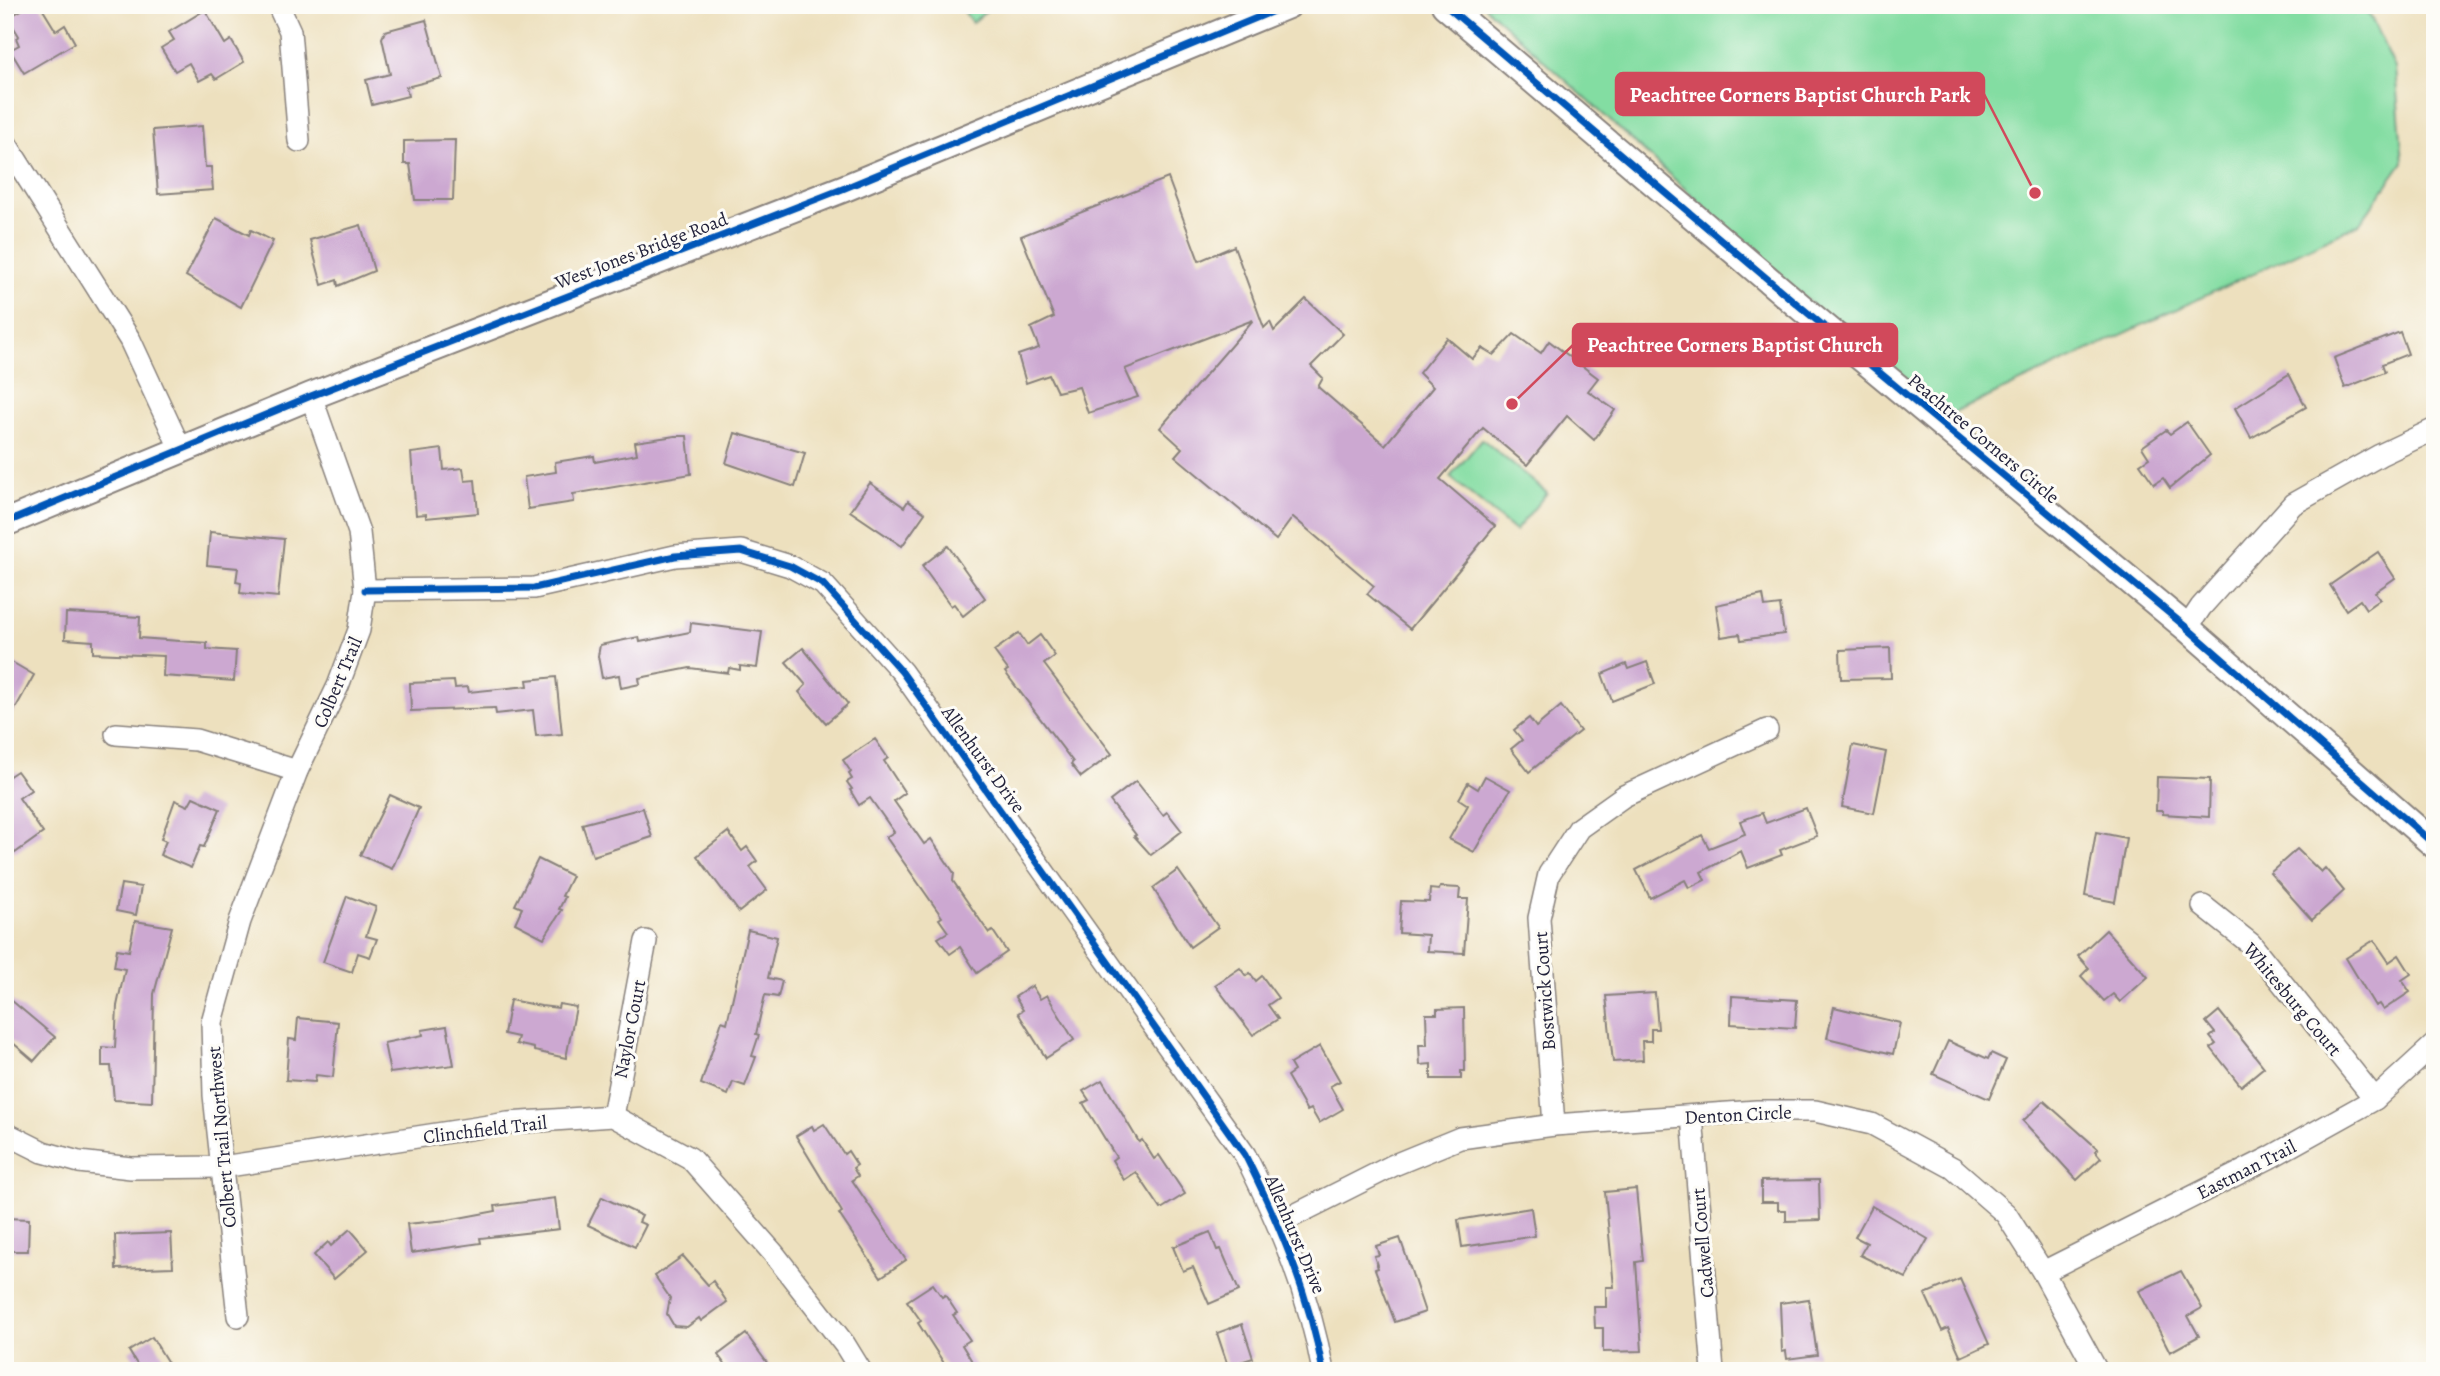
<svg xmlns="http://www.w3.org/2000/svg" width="2440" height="1376" font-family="Alegreya,serif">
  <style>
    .green { fill: #83dda2; stroke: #52806e; stroke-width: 2 }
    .building { fill: #cca8d1 }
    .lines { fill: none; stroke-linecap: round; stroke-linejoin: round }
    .minor-casing { stroke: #88817c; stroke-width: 24 }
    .tertiary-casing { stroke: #88817c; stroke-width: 30 }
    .minor { stroke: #fff; stroke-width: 21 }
    .tertiary { stroke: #fff; stroke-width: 26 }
    .cycleway-casing { stroke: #fdfcf7; stroke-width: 11 }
    .cycleway { stroke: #0057b8; stroke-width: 7 }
    .labels { text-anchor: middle; stroke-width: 6; stroke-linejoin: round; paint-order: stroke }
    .street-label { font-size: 19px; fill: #22223b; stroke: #fdfcf7 }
    .leader { fill: none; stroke: #d1495b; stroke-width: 2.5 }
    .callout-dot { fill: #d1495b; stroke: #fdfcf7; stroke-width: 2.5 }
    .callout { fill: #d1495b; stroke: #d1495b; stroke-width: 2.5 }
    .callout-label { font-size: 21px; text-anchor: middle; font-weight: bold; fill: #fff }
  </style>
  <rect width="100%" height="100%" fill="#fdfcf7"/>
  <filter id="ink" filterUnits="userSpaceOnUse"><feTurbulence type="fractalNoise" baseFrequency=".0143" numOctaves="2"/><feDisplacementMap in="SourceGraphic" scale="14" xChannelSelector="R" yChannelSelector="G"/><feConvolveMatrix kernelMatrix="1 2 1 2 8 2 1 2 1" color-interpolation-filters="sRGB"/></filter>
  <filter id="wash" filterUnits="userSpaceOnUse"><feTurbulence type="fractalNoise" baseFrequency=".00686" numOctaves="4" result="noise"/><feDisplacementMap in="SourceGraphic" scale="28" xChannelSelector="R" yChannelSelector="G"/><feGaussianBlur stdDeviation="1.57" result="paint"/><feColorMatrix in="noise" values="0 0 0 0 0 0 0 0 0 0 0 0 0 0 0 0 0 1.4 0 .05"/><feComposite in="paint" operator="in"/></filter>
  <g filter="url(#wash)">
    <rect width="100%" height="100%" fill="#ede0be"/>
    <g class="green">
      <path d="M 960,5 L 994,5 L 972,23 Z"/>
      <path d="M 1483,5 L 2365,5 L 2395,68 L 2403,162 L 2359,224 L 1939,420 Z"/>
      <path d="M 1482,439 L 1547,493 L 1515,531 L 1450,477 Z"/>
    </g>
    <g id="blocks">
      <g class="building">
        <path d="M 30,5 L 40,5 L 56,31 L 65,25 L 75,43 L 24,73 L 10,50 L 19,45 L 16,38 L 19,36 L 8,18 Z"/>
        <path d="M 205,10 L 225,44 L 231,40 L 244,62 L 216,79 L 212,74 L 199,81 L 189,63 L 175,71 L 161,48 L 174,40 L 169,32 Z"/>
        <path d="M 426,20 L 442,78 L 406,87 L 408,96 L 372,105 L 366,80 L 390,74 L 382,38 L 385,31 Z"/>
        <path d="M 202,126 L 205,167 L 211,167 L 213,190 L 158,194 L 153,130 Z"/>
        <path d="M 455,140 L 453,200 L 415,200 L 410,164 L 404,164 L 404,141 Z"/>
        <path d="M 1168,178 L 1199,261 L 1234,246 L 1264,328 L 1270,322 L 1274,331 L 1306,299 L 1343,334 L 1311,366 L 1323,378 L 1318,387 L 1385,445 L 1433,387 L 1419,373 L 1447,338 L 1472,359 L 1482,348 L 1494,355 L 1514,334 L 1541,353 L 1549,341 L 1598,378 L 1588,391 L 1615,410 L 1594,440 L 1567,416 L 1527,465 L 1483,428 L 1440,479 L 1495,526 L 1410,629 L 1367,594 L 1374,586 L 1293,517 L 1276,540 L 1175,456 L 1182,448 L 1160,428 L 1253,320 L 1125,369 L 1138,397 L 1088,413 L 1079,387 L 1057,392 L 1049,375 L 1026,383 L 1018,355 L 1039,348 L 1031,328 L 1054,317 L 1021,236 Z"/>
        <path d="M 216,218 L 249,235 L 251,230 L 273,241 L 241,307 L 186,276 Z"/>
        <path d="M 361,225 L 374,271 L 338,286 L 337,280 L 322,285 L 310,240 Z"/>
        <path d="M 2400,332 L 2408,354 L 2382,364 L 2385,372 L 2345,388 L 2334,358 Z"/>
        <path d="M 2289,374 L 2306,407 L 2251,438 L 2235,408 Z"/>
        <path d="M 2187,422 L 2210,455 L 2170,488 L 2163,478 L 2154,484 L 2140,464 L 2149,458 L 2142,447 L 2166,430 L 2170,434 Z"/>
        <path d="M 735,433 L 805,453 L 795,487 L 726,463 Z"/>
        <path d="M 675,436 L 687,436 L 691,474 L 573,494 L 574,502 L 528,509 L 524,477 L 556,472 L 555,462 L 594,456 L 595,462 L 637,454 L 635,442 Z"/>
        <path d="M 442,449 L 444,470 L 463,468 L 465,481 L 475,480 L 478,513 L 426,518 L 426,514 L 416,515 L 411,453 Z"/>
        <path d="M 870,483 L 904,507 L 908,501 L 925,513 L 902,546 L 850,511 Z"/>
        <path d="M 210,532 L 284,539 L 278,597 L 240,593 L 241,583 L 236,582 L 238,568 L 207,565 Z"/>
        <path d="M 948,546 L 985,598 L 963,616 L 954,604 L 951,606 L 922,566 Z"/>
        <path d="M 2378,552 L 2395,578 L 2375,592 L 2380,599 L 2366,609 L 2360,600 L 2346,610 L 2330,585 Z"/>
        <path d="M 1763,595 L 1765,607 L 1780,605 L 1784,634 L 1741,640 L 1740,634 L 1721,637 L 1716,605 Z"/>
        <path d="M 66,613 L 140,617 L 139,638 L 207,643 L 207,649 L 236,651 L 234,681 L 163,676 L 164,656 L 93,653 L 93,641 L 65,639 Z"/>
        <path d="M 691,623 L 762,632 L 757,668 L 740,666 L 740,670 L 729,668 L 728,673 L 690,668 L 639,678 L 640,684 L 621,688 L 619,675 L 602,678 L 598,656 L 600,645 L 639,637 L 640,642 L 690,632 Z"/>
        <path d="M 1019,633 L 1027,645 L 1040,635 L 1055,656 L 1044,664 L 1112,754 L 1081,777 L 1071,764 L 1073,762 L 1005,672 L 1008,670 L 994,651 Z"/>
        <path d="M 803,648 L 848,704 L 826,723 L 799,692 L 806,685 L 786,662 Z"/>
        <path d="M 1890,648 L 1891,678 L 1841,679 L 1840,650 Z"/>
        <path d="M 5,658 L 34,675 L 5,727 Z"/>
        <path d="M 1647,662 L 1655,684 L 1612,701 L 1602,674 L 1626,664 L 1628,669 Z"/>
        <path d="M 556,677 L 562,734 L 536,736 L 533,710 L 496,714 L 495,708 L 411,711 L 410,683 L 454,681 L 455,688 L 468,687 L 469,692 L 528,686 L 527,680 Z"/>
        <path d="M 1561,706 L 1580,731 L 1529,772 L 1511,749 L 1522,740 L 1514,730 L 1529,718 L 1536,727 Z"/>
        <path d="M 875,739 L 888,758 L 884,761 L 905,793 L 894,801 L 924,844 L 931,839 L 954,873 L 953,881 L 989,933 L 993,931 L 1007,952 L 977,973 L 960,947 L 950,954 L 938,938 L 948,932 L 939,919 L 942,917 L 886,837 L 894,832 L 870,798 L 859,805 L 850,790 L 852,789 L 847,782 L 852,779 L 849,774 L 851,772 L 843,760 Z"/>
        <path d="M 1853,745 L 1886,752 L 1874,813 L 1842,807 Z"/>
        <path d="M 17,771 L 31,790 L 19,798 L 43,833 L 15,853 L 5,839 L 5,779 Z"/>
        <path d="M 1485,776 L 1510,790 L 1474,852 L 1449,839 L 1468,805 L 1459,799 L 1468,783 L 1478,789 Z"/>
        <path d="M 2157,777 L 2210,779 L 2209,817 L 2163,814 L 2163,811 L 2156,811 Z"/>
        <path d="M 1136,781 L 1163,815 L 1167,812 L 1182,831 L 1151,855 L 1134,836 L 1136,835 L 1110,801 Z"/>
        <path d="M 390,795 L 419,808 L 392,869 L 360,855 Z"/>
        <path d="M 193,797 L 220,809 L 204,847 L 200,846 L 191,868 L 160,855 L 166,841 L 161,839 L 175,800 L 188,806 Z"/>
        <path d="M 643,808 L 652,837 L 593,856 L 582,824 Z"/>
        <path d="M 1806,808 L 1817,836 L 1780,850 L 1782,855 L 1748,868 L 1741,851 L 1701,872 L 1705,880 L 1689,888 L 1685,880 L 1650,898 L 1636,870 L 1702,835 L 1709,848 L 1745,834 L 1740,821 L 1762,813 L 1766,823 Z"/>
        <path d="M 728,832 L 742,851 L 747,847 L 757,861 L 750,867 L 767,890 L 739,912 L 697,856 Z"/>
        <path d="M 2096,832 L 2126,838 L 2115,902 L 2085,896 Z"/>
        <path d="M 2297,849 L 2321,872 L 2325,868 L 2344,891 L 2312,920 L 2270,873 Z"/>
        <path d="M 538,859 L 572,876 L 562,896 L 565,897 L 559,909 L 562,910 L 544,938 L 515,923 L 522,908 L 515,905 Z"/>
        <path d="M 1178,870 L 1218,927 L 1190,947 L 1153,888 Z"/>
        <path d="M 121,884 L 141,887 L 136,915 L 116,911 Z"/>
        <path d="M 1440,887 L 1460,888 L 1459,899 L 1468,899 L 1464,953 L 1427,951 L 1428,935 L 1399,933 L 1401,901 L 1429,902 L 1430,889 L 1439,890 Z"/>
        <path d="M 347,896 L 376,907 L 366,936 L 377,939 L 370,957 L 358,953 L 352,972 L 323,962 Z"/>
        <path d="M 135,921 L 172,927 L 154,994 L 152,1102 L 114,1100 L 111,1066 L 102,1066 L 102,1047 L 115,1048 L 117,1006 L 125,969 L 114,967 L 117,949 L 129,951 Z"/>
        <path d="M 748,930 L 777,937 L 768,978 L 782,981 L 778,997 L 765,995 L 756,1034 L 759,1035 L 752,1056 L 756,1057 L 745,1086 L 733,1082 L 728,1095 L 701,1084 L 722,1021 L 727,1023 Z"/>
        <path d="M 2106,930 L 2148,977 L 2120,1002 L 2113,994 L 2104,1001 L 2081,976 L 2089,968 L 2078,956 Z"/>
        <path d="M 2374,940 L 2389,962 L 2399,955 L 2411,974 L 2402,980 L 2410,992 L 2383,1010 L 2379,1004 L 2375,1006 L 2346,958 Z"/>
        <path d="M 1240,968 L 1246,976 L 1250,973 L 1256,981 L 1262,976 L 1278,998 L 1268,1005 L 1278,1019 L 1253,1035 L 1215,985 Z"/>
        <path d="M 1032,986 L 1040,999 L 1047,995 L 1074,1040 L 1046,1058 L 1018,1013 L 1023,1010 L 1015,997 Z"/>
        <path d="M 1655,993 L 1658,1029 L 1651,1029 L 1651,1041 L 1642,1041 L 1643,1060 L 1613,1062 L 1606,996 Z"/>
        <path d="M 5,995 L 55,1037 L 34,1061 L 5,1036 Z"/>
        <path d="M 1732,996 L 1797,1000 L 1795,1028 L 1731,1024 Z"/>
        <path d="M 510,1000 L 541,1006 L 558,1008 L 559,1004 L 576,1007 L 566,1058 L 534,1051 L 534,1048 L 516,1044 L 518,1037 L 504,1034 Z"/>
        <path d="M 1834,1007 L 1900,1023 L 1893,1054 L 1827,1038 Z"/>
        <path d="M 1464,1008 L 1465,1071 L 1461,1071 L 1461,1079 L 1431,1079 L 1431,1064 L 1420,1065 L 1419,1045 L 1427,1045 L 1426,1014 L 1437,1014 L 1437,1009 Z"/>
        <path d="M 2219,1011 L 2264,1067 L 2241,1086 L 2211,1048 L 2216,1044 L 2210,1037 L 2215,1033 L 2206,1022 Z"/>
        <path d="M 298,1018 L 338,1022 L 333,1077 L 316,1075 L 315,1082 L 286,1080 L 289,1039 L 296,1040 Z"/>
        <path d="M 447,1026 L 454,1065 L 390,1073 L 384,1043 L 423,1035 L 422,1030 Z"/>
        <path d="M 1948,1041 L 1988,1059 L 1991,1053 L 2006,1060 L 1989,1099 L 1933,1074 Z"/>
        <path d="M 1320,1046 L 1340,1081 L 1330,1086 L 1343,1109 L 1319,1123 L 1311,1109 L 1307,1111 L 1287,1076 L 1294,1071 L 1290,1064 Z"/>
        <path d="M 1102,1080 L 1139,1142 L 1142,1140 L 1154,1159 L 1159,1155 L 1185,1194 L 1161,1209 L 1136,1172 L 1124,1180 L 1112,1160 L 1116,1157 L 1083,1103 L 1089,1100 L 1083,1091 Z"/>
        <path d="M 2044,1101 L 2098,1149 L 2095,1151 L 2101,1158 L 2077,1180 L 2023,1121 Z"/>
        <path d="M 824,1124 L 844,1154 L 848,1151 L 857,1165 L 853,1168 L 858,1176 L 852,1180 L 906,1260 L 881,1277 L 839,1214 L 842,1212 L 796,1136 L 812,1126 L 814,1130 Z"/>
        <path d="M 1819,1180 L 1820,1220 L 1786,1221 L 1786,1210 L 1778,1210 L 1778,1202 L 1761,1202 L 1761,1181 Z"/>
        <path d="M 1636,1189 L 1643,1261 L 1636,1262 L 1642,1351 L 1603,1352 L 1603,1328 L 1595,1328 L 1594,1307 L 1606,1307 L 1606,1287 L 1614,1287 L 1605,1192 Z"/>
        <path d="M 602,1197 L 642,1216 L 639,1222 L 646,1225 L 635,1247 L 588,1225 Z"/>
        <path d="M 555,1198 L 559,1229 L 480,1238 L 481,1243 L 411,1253 L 407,1224 L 448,1220 L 496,1211 L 495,1206 Z"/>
        <path d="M 1872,1206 L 1928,1239 L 1906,1278 L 1860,1255 L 1867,1243 L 1855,1237 Z"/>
        <path d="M 1531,1208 L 1535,1236 L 1462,1247 L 1458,1220 Z"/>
        <path d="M 5,1218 L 29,1219 L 28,1251 L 5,1251 Z"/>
        <path d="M 350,1229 L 368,1250 L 334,1279 L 314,1255 L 328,1242 L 331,1246 Z"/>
        <path d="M 1210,1232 L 1217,1250 L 1221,1249 L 1239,1291 L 1209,1304 L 1193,1267 L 1183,1271 L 1173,1247 Z"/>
        <path d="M 171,1233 L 173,1267 L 116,1269 L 115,1235 Z"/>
        <path d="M 1400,1238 L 1425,1312 L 1395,1322 L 1375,1269 L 1378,1268 L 1374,1256 L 1379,1255 L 1376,1246 Z"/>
        <path d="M 683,1256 L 708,1285 L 713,1281 L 727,1302 L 701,1321 L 699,1318 L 687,1327 L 674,1326 L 667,1314 L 670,1298 L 655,1276 Z"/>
        <path d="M 2181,1271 L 2202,1308 L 2188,1316 L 2199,1336 L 2170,1352 L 2139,1291 Z"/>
        <path d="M 1960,1279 L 1989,1344 L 1961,1357 L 1948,1328 L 1942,1331 L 1925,1294 Z"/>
        <path d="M 933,1284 L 942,1297 L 945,1295 L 957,1313 L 953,1315 L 970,1340 L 962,1345 L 978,1371 L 949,1371 L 918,1323 L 921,1321 L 907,1301 Z"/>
        <path d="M 1809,1299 L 1817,1355 L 1787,1359 L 1786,1351 L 1782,1352 L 1780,1303 Z"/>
        <path d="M 1242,1324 L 1253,1358 L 1228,1366 L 1217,1333 Z"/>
        <path d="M 746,1334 L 773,1371 L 730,1371 L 718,1355 Z"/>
        <path d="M 152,1337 L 173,1371 L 141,1371 L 129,1351 Z"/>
      </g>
    </g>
  </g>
  <g filter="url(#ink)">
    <use href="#blocks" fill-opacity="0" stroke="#88817c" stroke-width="2"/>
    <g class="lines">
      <g class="minor-casing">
        <g id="minor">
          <path d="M 278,5 L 290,31 L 299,141"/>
          <path d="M 5,142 L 130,340 L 181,450"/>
          <path d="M 365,590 L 534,588 L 675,556 L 741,551 L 790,566 L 823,584 L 902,672 L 1245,1155 C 1280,1225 1309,1294 1323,1371"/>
          <path d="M 2187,628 L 2201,607 L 2293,504 L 2380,455 L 2435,429"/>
          <path d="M 116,734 L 196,740 L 297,771"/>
          <path d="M 2203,906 L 2251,944 L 2375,1099"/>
          <path d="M 613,1116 L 646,941"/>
          <path d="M 1692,1116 L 1713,1371"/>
          <path d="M 1554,1125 L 1539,918 L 1549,874 L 1579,828 L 1624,796 L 1767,730"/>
          <path d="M 5,1133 L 43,1152 L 79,1162 L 131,1168 L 222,1167 L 508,1123 L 613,1116 L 690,1158 L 774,1254 L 845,1345 L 861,1371"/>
          <path d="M 1279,1223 L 1394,1165 L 1460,1138 L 1554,1125 L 1757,1111 L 1815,1111 L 1872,1124 L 1953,1168 L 2006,1214 L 2043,1272 L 2097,1371"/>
          <path d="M 2043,1272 L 2271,1157 L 2375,1099 L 2435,1044"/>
          <path d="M 238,1316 L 214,1095 L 212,1022 L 240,921 L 297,771 L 338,686 L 359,630 L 365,590 L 359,532 L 311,396"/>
        </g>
      </g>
      <g class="tertiary-casing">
        <g id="tertiary">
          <path d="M 1445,5 L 1791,299 L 2187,628 L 2435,845"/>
          <path d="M 5,523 L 311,396 L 845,188 L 1288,5"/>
        </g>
      </g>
      <use href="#minor" class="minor"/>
      <use href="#tertiary" class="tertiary"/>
      <g class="cycleway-casing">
        <g id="cycleway">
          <path d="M 1445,5 L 1791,299 L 2187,628 L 2435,845"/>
          <path d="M 5,523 L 311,396 L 845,188 L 1288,5"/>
          <path d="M 365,590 L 534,588 L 675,556 L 741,551 L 790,566 L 823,584 L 902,672 L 1245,1155 C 1280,1225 1309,1294 1323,1371"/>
        </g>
      </g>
      <use href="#cycleway" class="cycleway"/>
    </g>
  </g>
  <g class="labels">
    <g class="street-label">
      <text transform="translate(641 250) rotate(-21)" y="7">West Jones Bridge Road</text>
      <text transform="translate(1984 438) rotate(40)" y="7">Peachtree Corners Circle</text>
      <text transform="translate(337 682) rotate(-67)" y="7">Colbert Trail</text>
      <text transform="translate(984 759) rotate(54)" y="7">Allenhurst Drive</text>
      <text transform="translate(1544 991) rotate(-94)" y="7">Bostwick Court</text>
      <text transform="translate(2293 999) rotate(50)" y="7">Whitesburg Court</text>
      <text transform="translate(629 1029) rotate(-79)" y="7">Naylor Court</text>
      <text transform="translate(1738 1114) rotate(-3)" y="7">Denton Circle</text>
      <text transform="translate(485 1129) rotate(-7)" y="7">Clinchfield Trail</text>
      <text transform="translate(221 1137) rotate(-95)" y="7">Colbert Trail Northwest</text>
      <text transform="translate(2246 1169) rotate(-27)" y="7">Eastman Trail</text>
      <text transform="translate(1296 1234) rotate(67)" y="7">Allenhurst Drive</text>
      <text transform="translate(1702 1243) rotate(-95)" y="7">Cadwell Court</text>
    </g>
  </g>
  <path class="leader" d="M2035 193L1984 94M1512 404L1573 345"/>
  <g class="callout-dot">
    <circle cx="2035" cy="193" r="7"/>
    <circle cx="1512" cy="404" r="7"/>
  </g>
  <g class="callout">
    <rect x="1616" y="73" width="368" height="42" rx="7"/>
    <rect x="1573" y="324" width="324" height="42" rx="7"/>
  </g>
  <g class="callout-label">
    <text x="1800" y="102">Peachtree Corners Baptist Church Park</text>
    <text x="1735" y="352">Peachtree Corners Baptist Church</text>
  </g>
  <rect width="2440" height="1376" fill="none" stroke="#fdfcf7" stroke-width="28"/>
</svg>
